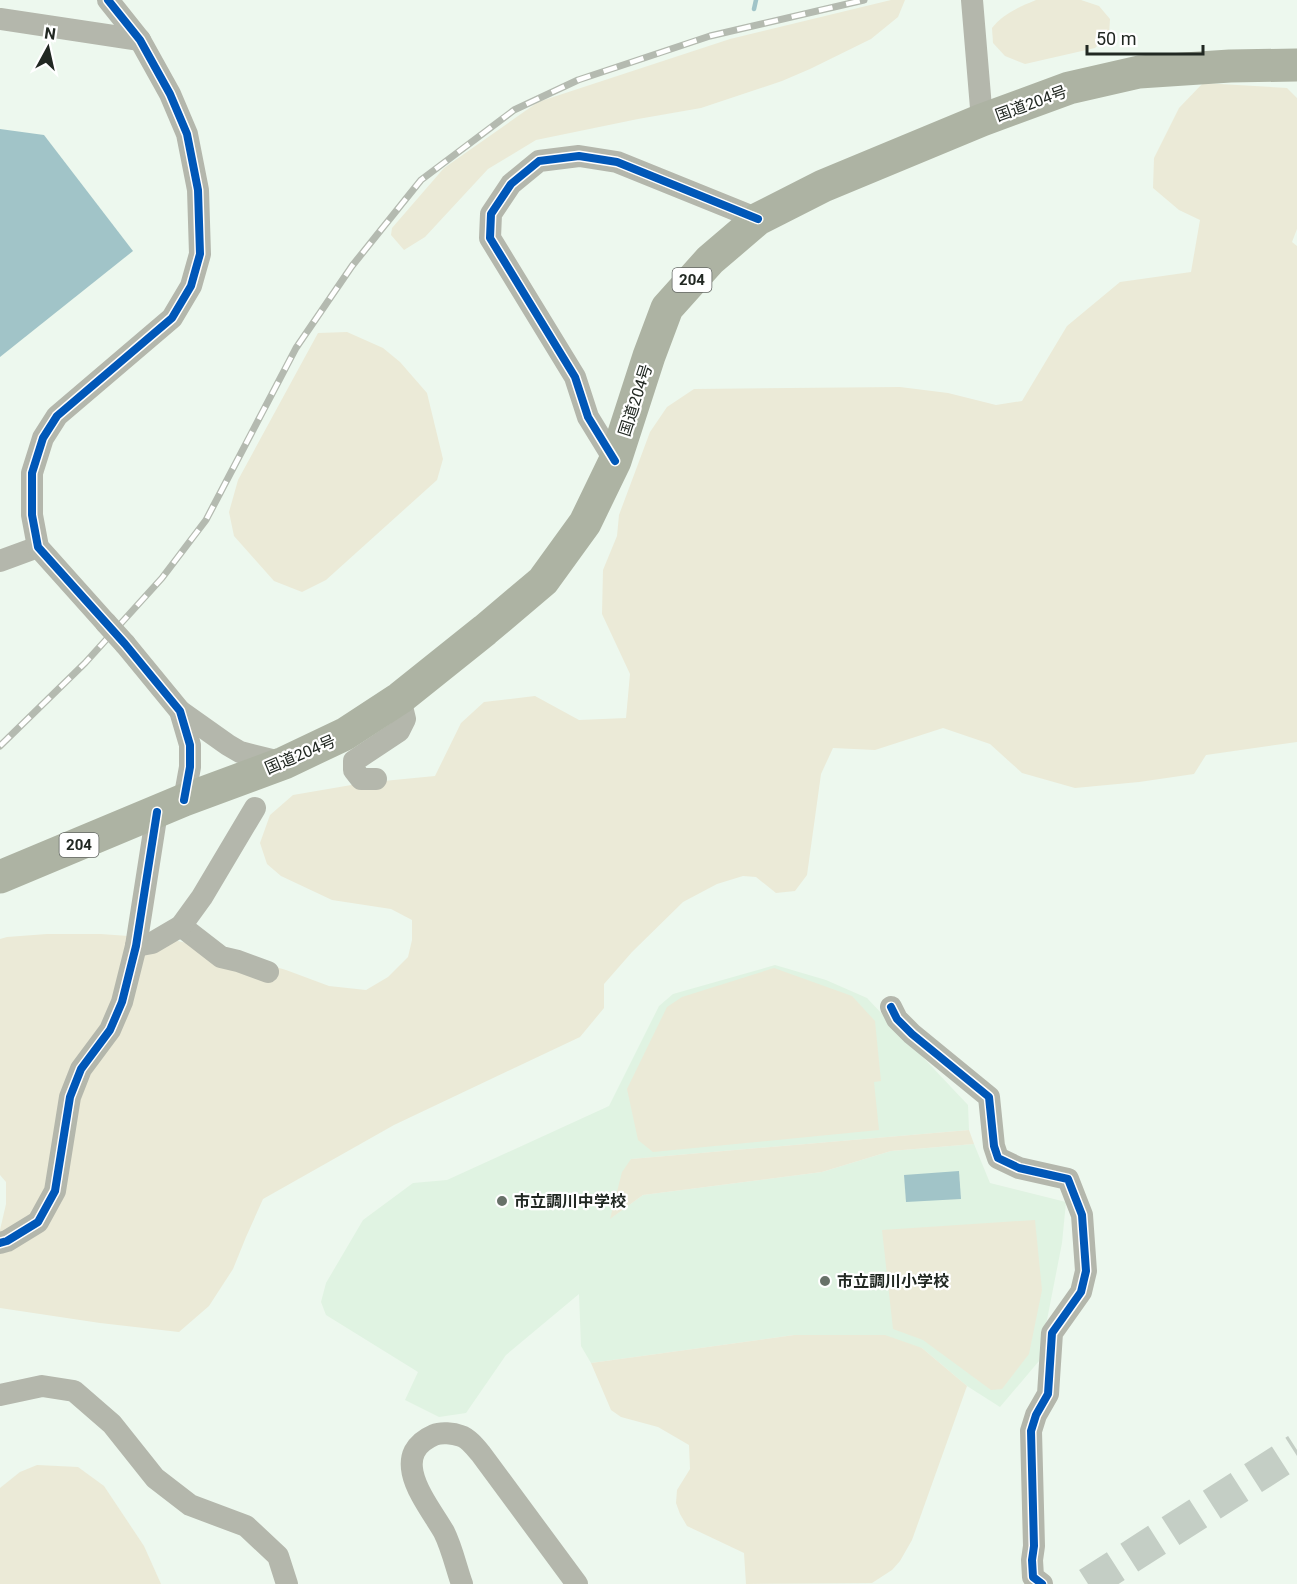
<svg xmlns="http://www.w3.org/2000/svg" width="1297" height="1584" font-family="Roboto,'Noto Sans JP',sans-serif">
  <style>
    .built { fill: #e0f3e2 }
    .green { fill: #ebead7 }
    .water { fill: #a1c4c8 }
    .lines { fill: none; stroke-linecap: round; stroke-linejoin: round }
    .stream { stroke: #a1c4c8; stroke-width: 4.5 }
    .highway-tunnel { stroke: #c4cec5; stroke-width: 33; stroke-dasharray: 33 16; stroke-linecap: butt }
    .minor { stroke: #b4b7ac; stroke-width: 22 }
    .highway { stroke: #adb3a3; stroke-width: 33 }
    .rail-casing { stroke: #b4bab0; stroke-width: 7 }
    .rail { stroke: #fff; stroke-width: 4.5; stroke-dasharray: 14; stroke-linecap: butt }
    .minor-bridge { stroke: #b4b7ac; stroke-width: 22 }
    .cycleway-casing { stroke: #fff; stroke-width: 11 }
    .cycleway { stroke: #0057b8; stroke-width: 8 }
    .poi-dot { fill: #687169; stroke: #fff; stroke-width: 2 }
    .labels { text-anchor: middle; stroke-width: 4.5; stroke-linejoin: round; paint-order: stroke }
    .shield { fill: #fff; stroke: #646864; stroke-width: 1.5 }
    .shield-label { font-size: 15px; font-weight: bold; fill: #212822 }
    .street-label { font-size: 16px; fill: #212822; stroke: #fff }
    .poi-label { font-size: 16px; font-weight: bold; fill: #212822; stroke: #fff; text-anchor: start }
  </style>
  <rect width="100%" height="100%" fill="#edf8ee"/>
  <path class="built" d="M 775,965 L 826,980 L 867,998 L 968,1105 L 969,1130 L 631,1159 L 611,1218 L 643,1195 L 822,1172 L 891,1151 L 974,1144 L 990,1183 L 1066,1202 L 1062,1243 L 1039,1361 L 1000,1407 L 967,1386 L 922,1348 L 794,1335 L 591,1363 L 581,1346 L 579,1294 L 506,1355 L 466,1413 L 439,1417 L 405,1400 L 418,1372 L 326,1315 L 321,1302 L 326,1283 L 363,1220 L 413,1183 L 447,1180 L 609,1106 L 659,1006 L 673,994 Z"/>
  <g class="green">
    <path d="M 891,0 L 905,0 L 898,17 L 871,39 L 810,69 L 782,81 L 701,108 L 638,119 L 536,140 L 488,169 L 425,237 L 404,250 L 391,235 L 392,228 L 444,168 L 538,102 L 730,39 Z"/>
    <path d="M 1036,0 L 1081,0 L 1099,6 L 1110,19 L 1109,35 L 1095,48 L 1025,64 L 1005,56 L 993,43 L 992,28 C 1003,14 1019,7 1036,0 Z"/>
    <path d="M 1203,83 L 1287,88 L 1297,98 L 1297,229 L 1292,242 L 1297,246 L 1297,742 L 1206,755 L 1194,774 L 1139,782 L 1075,788 L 1022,773 L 990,744 L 943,728 L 875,750 L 833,748 L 821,774 L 807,875 L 795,891 L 776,893 L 756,877 L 743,876 L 717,884 L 683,902 L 632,952 L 604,984 L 604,1008 L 580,1037 L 394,1125 L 263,1199 L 246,1237 L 233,1269 L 209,1306 L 179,1332 L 100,1323 L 0,1308 L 0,1230 L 6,1204 L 6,1182 L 0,1175 L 0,939 L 7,937 L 47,934 L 101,934 L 169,939 L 226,952 L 286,970 L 329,986 L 366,990 L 388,977 L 408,957 L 412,940 L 412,920 L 391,909 L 332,900 L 281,876 L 267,864 L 260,843 L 270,815 L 293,795 L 363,783 L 435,776 L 461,723 L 484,702 L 535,696 L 579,720 L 626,718 L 630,674 L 602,614 L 603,570 L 617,536 L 619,515 L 650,432 L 667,407 L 694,389 L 900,387 L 948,393 L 996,405 L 1022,401 L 1067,326 L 1120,282 L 1191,272 L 1200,220 L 1179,210 L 1153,188 L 1154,158 L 1179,108 Z"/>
    <path d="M 347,332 L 383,348 L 400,362 L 427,393 L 443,459 L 437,480 L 326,580 L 302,592 L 274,581 L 234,536 L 229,512 L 238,480 L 318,333 Z"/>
    <path d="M 774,968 L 852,996 L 875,1021 L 881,1081 L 874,1082 L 879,1130 L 653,1152 L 638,1140 L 627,1089 L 667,1007 L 682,997 Z"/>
    <path d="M 969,1130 L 974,1144 L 891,1151 L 822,1172 L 643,1195 L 610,1219 L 622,1172 L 631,1159 Z"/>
    <path d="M 1035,1220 L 1042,1290 L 1029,1354 L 1002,1389 L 991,1390 L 923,1340 L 893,1329 L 882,1230 Z"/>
    <path d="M 794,1335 L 885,1335 L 922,1348 L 967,1386 L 912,1540 L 900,1561 L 892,1570 L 872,1583 L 746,1584 L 744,1553 L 687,1526 L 680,1514 L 676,1503 L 677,1490 L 690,1469 L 689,1445 L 658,1427 L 621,1417 L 611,1410 L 591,1363 Z"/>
    <path d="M 37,1465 L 78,1467 L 104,1486 L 144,1546 L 161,1584 L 0,1584 L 0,1488 L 20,1472 Z"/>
  </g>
  <g class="water">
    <path d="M 0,129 L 44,135 L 133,251 L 0,357 Z"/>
    <path d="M 959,1171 L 961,1199 L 906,1202 L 904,1175 Z"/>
  </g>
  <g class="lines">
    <path class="stream" d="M 754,9 L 756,0"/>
    <path class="highway-tunnel" d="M 1088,1584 L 1297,1450"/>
    <g class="minor">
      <path d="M 972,0 L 982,120"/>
      <path d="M 0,19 L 140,40"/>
      <path d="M 615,461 L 588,417 L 575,377 L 490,238 L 491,214 L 511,184 L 539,161 L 579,156 L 617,162 L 758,219"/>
      <path d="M 0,561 L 38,547"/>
      <path d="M 106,623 L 38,547 L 32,515 L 32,473 L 43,438 L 57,416 L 172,318 L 191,286 L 200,254 L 198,190 L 187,134 L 170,94 L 140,40 L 108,0"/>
      <path d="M 125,644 L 180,711 L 190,745 L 190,767 L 184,800"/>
      <path d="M 180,711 L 228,745 L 240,752 L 284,763"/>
      <path d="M 376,779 L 361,779 L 354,770 L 354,761 L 399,731 L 405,719 L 400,698"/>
      <path d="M 181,926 L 221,957 L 238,961 L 268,972"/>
      <path d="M 136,946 L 152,943 L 181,926 L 202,897 L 255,808"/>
      <path d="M 891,1007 L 897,1019 L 912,1034 L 989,1097 L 994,1146 L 998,1158 L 1019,1168 L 1068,1179 L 1082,1215 L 1086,1271 L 1081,1292 L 1052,1333 L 1048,1394 L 1036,1415 L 1031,1431 L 1034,1546 L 1032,1560 L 1033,1577 L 1042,1584"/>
      <path d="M 0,1243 L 7,1241 L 38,1222 L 55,1191 L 70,1097 L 81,1069 L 110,1030 L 122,1002 L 136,946 L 157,812"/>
      <path d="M 0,1395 L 42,1386 L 74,1391 L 112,1424 L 155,1478 L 190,1505 L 246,1526 L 278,1556 L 287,1584"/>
      <path d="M 462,1584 C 456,1567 452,1548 444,1532 C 428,1504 386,1456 434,1435 C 441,1432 453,1433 461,1436 C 468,1438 476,1448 481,1454 L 577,1584"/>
    </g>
    <path class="highway" d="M 0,877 L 184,800 L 284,763 L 345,734 L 400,698 L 485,630 L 543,581 L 585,523 L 615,461 L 649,356 L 667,308 L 710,260 L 758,219 L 823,186 L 982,120 L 1069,88 L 1139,72 L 1230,66 L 1297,65"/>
    <g class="rail-casing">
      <path id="rail" d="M 0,746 L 85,663 L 162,578 L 206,520 L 296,348 L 352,266 L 421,180 L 514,110 L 578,80 L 710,36 L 864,0"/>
    </g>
    <use href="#rail" class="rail"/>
    <path class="minor-bridge" d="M 106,623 L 125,644"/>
    <g class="cycleway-casing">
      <g id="cycleway">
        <path d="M 108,0 L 140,40 L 170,94 L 187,134 L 198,190 L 200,254 L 191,286 L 172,318 L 57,416 L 43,438 L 32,473 L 32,515 L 38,547 L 125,644 L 180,711 L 190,745 L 190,767 L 184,800"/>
        <path d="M 615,461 L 588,417 L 575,377 L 490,238 L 491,214 L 511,184 L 539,161 L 579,156 L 617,162 L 758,219"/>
        <path d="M 891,1007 L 897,1019 L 912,1034 L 989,1097 L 994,1146 L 998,1158 L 1019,1168 L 1068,1179 L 1082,1215 L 1086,1271 L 1081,1292 L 1052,1333 L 1048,1394 L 1036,1415 L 1031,1431 L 1034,1546 L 1032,1560 L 1033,1577 L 1042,1584"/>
        <path d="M 0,1243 L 7,1241 L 38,1222 L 55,1191 L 70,1097 L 81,1069 L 110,1030 L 122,1002 L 136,946 L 157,812"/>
      </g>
    </g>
    <use href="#cycleway" class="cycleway"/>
  </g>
  <g class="poi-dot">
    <circle cx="502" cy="1201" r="6"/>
    <circle cx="825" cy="1281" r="6"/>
  </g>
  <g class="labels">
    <g class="shield">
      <rect x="672.5" y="268" width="39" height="24" rx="4.5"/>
      <rect x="59.5" y="833" width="39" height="24" rx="4.5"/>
    </g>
    <g class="shield-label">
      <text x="692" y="285">204</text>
      <text x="79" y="850">204</text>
    </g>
    <g class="street-label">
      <text transform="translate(1031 103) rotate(-20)" y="6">国道204号</text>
      <text transform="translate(635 400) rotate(-72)" y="6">国道204号</text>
      <text transform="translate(300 754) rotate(-23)" y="6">国道204号</text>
    </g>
    <g class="poi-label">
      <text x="514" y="1207">市立調川中学校</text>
      <text x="837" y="1287">市立調川小学校</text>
    </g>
  </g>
  <g transform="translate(48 48) rotate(8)" stroke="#ffffff" stroke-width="4.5" paint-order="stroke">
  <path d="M0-4.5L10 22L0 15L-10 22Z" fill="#212822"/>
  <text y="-9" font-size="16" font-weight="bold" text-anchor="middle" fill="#212822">N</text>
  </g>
  <path d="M1087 45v9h116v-9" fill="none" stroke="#212822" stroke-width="3"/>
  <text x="1096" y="45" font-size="18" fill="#212822" stroke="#ffffff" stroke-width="4.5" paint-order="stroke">50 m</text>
</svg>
